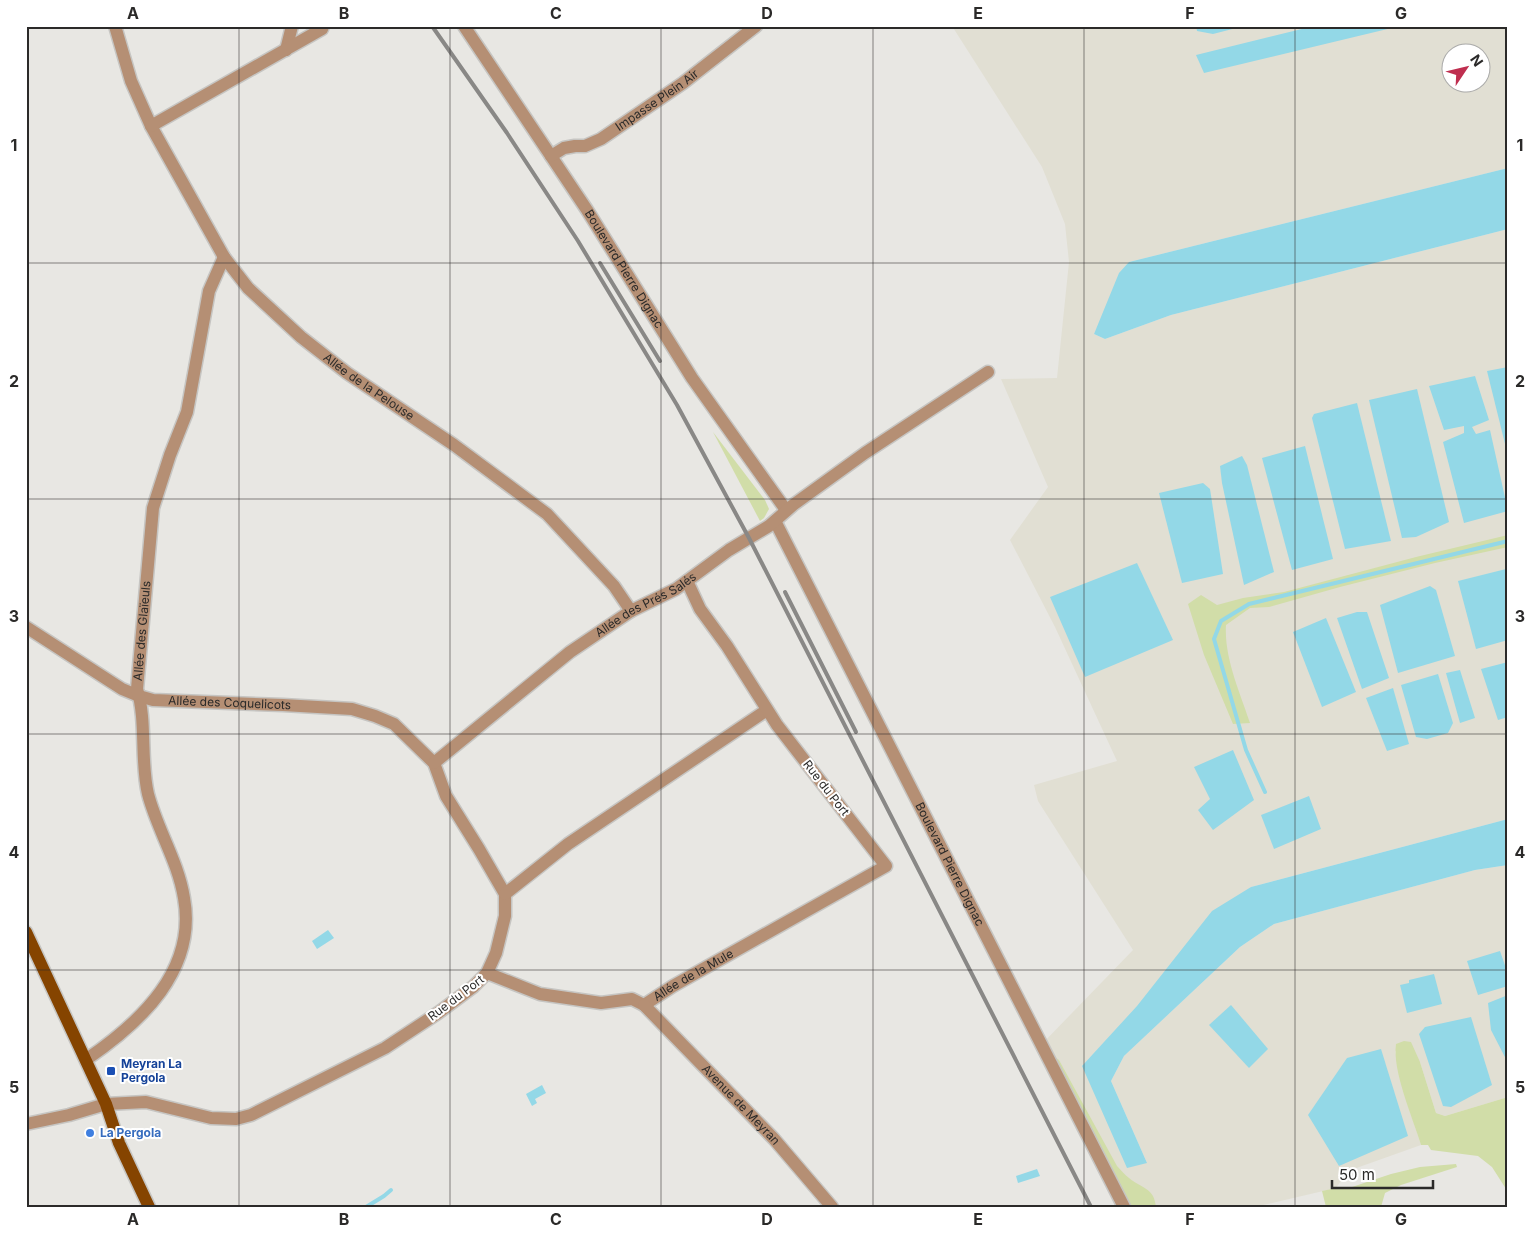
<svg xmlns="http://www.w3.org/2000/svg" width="1534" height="1233" font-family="Inter,sans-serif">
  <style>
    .built { fill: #e1dfd3; fill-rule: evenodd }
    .green { fill: #d1dda8 }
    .water { fill: #93d8e7 }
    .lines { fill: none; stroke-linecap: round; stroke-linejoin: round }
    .stream { stroke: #93d8e7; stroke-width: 4 }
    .minor-casing { stroke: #c6c5c2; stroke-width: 15 }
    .major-casing { stroke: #c6c5c2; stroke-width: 15 }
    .minor { stroke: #b58f74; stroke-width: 12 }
    .major { stroke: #854400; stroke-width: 12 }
    .rail { stroke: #898886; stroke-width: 4 }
    .grid { fill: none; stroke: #2b2a29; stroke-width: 1; stroke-opacity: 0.55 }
    .transit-dot { fill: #1a4fb4; stroke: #fff; stroke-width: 2 }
    .shop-dot { fill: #3f7fe0; stroke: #fff; stroke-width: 2 }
    .labels { text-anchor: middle; stroke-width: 4; stroke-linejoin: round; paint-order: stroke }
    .street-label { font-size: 12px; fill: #2b2a29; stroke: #fff }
    .transit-label { font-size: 12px; font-weight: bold; fill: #164399; stroke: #fff; text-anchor: start }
    .shop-label { font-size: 12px; font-weight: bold; fill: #366cbe; stroke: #fff; text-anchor: start }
    .neatline { fill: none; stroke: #2b2a29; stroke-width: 2 }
    .grid-label { font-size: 16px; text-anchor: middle; font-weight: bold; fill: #2b2a29 }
  </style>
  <rect width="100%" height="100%" fill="#e8e7e3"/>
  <path class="built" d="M 952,26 L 1508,26 L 1508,168 L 1129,262 L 1094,334 L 1105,339 L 1171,315 L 1508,229 L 1508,819 L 1251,887 L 1082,1066 L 1147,1163 L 1111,1081 L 1124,1056 L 1240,947 L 1274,924 L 1475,870 L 1508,865 L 1508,1097 L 1445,1116 L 1436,1113 L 1420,1062 L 1395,1051 L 1401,1082 L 1421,1145 L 1348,1171 L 1336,1188 L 1255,1207 L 1127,1207 L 1041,1045 L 1133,950 L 1038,801 L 1034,785 L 1117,761 L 1055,627 L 1010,540 L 1048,487 L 1001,379 L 1057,378 L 1069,262 L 1065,224 L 1042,167 ZM 1452,52 L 1482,52 L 1482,82 L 1452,82 Z"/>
  <g class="green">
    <path d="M 713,432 L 765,500 L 769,509 L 764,518 L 760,521 Z"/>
    <path d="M 1508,535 L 1508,547 L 1435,563 L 1340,587 L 1269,607 L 1250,608 L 1226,625 C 1224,658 1240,692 1250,723 L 1233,724 L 1204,655 L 1188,604 L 1201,595 L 1217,605 L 1243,598 L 1284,592 L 1416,557 Z"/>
    <path d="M 1404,1041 L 1411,1042 L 1420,1062 L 1436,1113 L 1445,1116 L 1508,1097 L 1508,1192 L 1492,1167 L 1478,1156 L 1431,1150 L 1428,1145 L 1421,1145 C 1413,1118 1392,1071 1396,1044 Z"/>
    <path d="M 1055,1057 L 1059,1060 L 1117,1166 C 1121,1170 1125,1175 1129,1178 C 1142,1189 1154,1187 1156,1207 L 1135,1207 L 1129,1204 Z"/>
    <path d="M 1456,1164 L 1457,1167 L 1401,1185 L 1385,1193 L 1381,1207 L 1326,1207 L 1322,1191 L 1336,1188 L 1352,1187 L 1391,1174 L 1420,1167 Z"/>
  </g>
  <g class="water">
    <path d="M 1196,26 L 1244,26 L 1213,34 L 1197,31 Z"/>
    <path d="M 1314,26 L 1400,26 L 1204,73 L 1196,55 Z"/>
    <path d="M 1508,168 L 1508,229 L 1171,315 L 1105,339 L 1094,334 L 1119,273 L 1129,262 Z"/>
    <path d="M 1508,367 L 1508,456 L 1487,371 Z"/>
    <path d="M 1475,376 L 1489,420 L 1472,427 L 1476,434 L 1490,430 L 1508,511 L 1464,523 L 1443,442 L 1464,433 L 1464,426 L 1444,430 L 1429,386 Z"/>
    <path d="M 1417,389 L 1449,522 L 1416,537 L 1402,538 L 1369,400 Z"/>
    <path d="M 1357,403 L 1391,541 L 1345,549 L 1312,418 L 1314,414 Z"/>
    <path d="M 1305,446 L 1333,559 L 1292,570 L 1262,458 Z"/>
    <path d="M 1242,456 L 1247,465 L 1274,572 L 1244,585 L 1222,483 L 1220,466 Z"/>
    <path d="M 1203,483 L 1210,489 L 1223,574 L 1182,583 L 1159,493 Z"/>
    <path d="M 1137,563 L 1173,640 L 1085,677 L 1050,597 Z"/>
    <path d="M 1506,569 L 1508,574 L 1508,640 L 1476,649 L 1458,581 Z"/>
    <path d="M 1430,586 L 1436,590 L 1455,656 L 1398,673 L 1380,605 Z"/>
    <path d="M 1357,612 L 1367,612 L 1389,678 L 1362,689 L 1337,618 Z"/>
    <path d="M 1326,618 L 1356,692 L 1322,707 L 1293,632 Z"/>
    <path d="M 1508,662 L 1508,717 L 1498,720 L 1481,669 Z"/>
    <path d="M 1460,670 L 1475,718 L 1460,723 L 1446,673 Z"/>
    <path d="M 1438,674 L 1453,723 L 1448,733 L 1427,739 L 1416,737 L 1401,685 Z"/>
    <path d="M 1393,688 L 1409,744 L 1387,751 L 1366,698 Z"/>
    <path d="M 1233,750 L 1254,800 L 1213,830 L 1198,810 L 1210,799 L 1194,767 Z"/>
    <path d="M 1309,796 L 1321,829 L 1274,849 L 1261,815 Z"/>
    <path d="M 1508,819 L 1508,865 L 1475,870 L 1274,924 L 1240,947 L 1124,1056 L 1111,1081 L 1147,1163 L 1127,1168 L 1082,1066 L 1137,1006 L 1212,911 L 1251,887 Z"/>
    <path d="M 328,930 L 334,938 L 317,949 L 312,941 Z"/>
    <path d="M 1500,951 L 1508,974 L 1508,986 L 1478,995 L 1467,961 Z"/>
    <path d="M 1434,974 L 1442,1004 L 1407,1013 L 1400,985 L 1409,983 L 1409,980 Z"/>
    <path d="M 1508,995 L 1508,1063 L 1491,1030 L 1488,1003 Z"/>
    <path d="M 1231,1005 L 1268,1049 L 1249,1068 L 1209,1025 Z"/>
    <path d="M 1471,1017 L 1492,1085 L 1451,1107 L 1443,1106 L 1419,1034 L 1425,1027 Z"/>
    <path d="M 1381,1049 L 1408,1136 L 1339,1166 L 1308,1115 L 1347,1058 Z"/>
    <path d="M 542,1085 L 546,1093 L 535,1099 L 537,1103 L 532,1106 L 526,1094 Z"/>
    <path d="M 1037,1169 L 1040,1176 L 1018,1183 L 1016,1176 Z"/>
  </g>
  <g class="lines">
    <g class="stream">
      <path d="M 1265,792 L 1246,750 L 1214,639 L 1221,621 L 1249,604 L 1508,541"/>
      <path d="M 366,1207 L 384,1196 L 391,1190"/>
    </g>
    <g class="minor-casing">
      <g id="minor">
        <path id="s1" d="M 115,26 L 131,81 L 151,126 L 224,257 L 248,288 L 301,337 L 347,373 L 454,445 L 547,514 L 614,586 L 631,611"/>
        <path id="s2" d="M 464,26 L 587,210 L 692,378 L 786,510"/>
        <path d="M 286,50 L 292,26"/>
        <path d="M 151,126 L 322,29 L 323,26"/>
        <path id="s3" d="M 551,156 L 564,148 L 575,146 L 585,146 L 601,139 L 683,83 L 756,26"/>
        <path id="s4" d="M 775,521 L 1124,1207"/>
        <path id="s5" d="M 26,627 L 122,689 L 139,696 L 153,700 L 283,705 L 352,709 L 375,716 L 394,724 L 434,763 L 446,796 L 479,849 L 505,894 L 505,916 L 496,953 L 487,973 L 473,987 L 438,1013 L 385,1048 L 251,1115 L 236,1119 L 211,1118 L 146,1102 L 106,1104 L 69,1115 L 26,1124"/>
        <path id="s6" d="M 434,763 L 570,652 L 631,611 L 676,589 L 729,550 L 769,526 L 793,505 L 865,453 L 988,372"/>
        <path d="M 505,894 L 568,844 L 767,710"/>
        <path id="s7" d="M 487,973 L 540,994 L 601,1003 L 632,999 L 644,1005 L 673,986 L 886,866 L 777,725 L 727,646 L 700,609 L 687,581"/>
        <path id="s8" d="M 644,1005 L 774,1139 L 832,1207"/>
        <path id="s9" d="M 87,1059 C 141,1022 197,970 184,898 C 178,861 157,829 148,794 C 140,760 147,721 137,689 L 153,508 L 170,455 L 187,412 L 209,291 L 224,257"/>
      </g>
    </g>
    <g class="major-casing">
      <path id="major" d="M 26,932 L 106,1104 L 119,1143 L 149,1207"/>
    </g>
    <use href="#minor" class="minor"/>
    <use href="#major" class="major"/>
    <g class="rail">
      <path d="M 432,26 L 507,133 L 578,241 L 677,405 L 749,538 L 1091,1207"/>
      <path d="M 600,263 L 660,361"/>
      <path d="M 785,592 L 856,732"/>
    </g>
  </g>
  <path class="grid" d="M 239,26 L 239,1207M 450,26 L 450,1207M 661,26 L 661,1207M 873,26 L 873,1207M 1084,26 L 1084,1207M 1295,26 L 1295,1207M 26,263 L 1508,263M 26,499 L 1508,499M 26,734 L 1508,734M 26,970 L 1508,970"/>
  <rect class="transit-dot" x="106" y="1066" width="10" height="10" rx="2.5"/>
  <circle class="shop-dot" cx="90" cy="1133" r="5"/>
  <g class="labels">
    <g class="street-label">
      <text dy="4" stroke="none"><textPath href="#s3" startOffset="122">Impasse Plein Air</textPath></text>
      <text dy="4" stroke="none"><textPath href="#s2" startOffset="291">Boulevard Pierre Dignac</textPath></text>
      <text dy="4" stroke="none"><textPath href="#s1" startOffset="452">Allée de la Pelouse</textPath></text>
      <text dy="4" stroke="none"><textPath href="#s6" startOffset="265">Allée des Prés Salés</textPath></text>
      <text dy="4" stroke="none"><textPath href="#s9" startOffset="474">Allée des Glaïeuls</textPath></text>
      <text dy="4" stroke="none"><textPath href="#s5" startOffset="224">Allée des Coquelicots</textPath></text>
      <text transform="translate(826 788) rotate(52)" y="4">Rue du Port</text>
      <text dy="4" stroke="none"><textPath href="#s4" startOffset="385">Boulevard Pierre Dignac</textPath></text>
      <text dy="4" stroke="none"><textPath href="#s7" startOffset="221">Allée de la Mule</textPath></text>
      <text transform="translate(456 998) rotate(-37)" y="4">Rue du Port</text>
      <text dy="4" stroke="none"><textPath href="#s8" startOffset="139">Avenue de Meyran</textPath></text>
    </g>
    <g class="transit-label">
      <text x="121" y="1068">Meyran La<tspan x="121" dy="14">Pergola</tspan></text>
    </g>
    <g class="shop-label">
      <text x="100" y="1137">La Pergola</text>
    </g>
  </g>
  <rect width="1534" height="1233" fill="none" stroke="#ffffff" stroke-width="55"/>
  <g transform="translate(1466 68) rotate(55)"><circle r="24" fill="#ffffff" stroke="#aaaaa9"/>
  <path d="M0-4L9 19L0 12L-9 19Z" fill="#bf2e4f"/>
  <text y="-8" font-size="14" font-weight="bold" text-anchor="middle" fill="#2b2a29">N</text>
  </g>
  <path d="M1332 1180v8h101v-8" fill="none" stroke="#2b2a29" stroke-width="2.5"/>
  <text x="1339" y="1180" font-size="15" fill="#2b2a29" stroke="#ffffff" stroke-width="4" paint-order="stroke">50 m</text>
  <rect x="28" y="28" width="1478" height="1178" class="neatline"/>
  <g class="grid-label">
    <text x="133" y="19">A</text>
    <text x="344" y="19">B</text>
    <text x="556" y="19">C</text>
    <text x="767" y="19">D</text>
    <text x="978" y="19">E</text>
    <text x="1190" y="19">F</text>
    <text x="1401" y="19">G</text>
    <text x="14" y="151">1</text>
    <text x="1520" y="151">1</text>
    <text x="14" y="387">2</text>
    <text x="1520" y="387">2</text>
    <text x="14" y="622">3</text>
    <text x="1520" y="622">3</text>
    <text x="14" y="858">4</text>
    <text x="1520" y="858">4</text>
    <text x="14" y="1093">5</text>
    <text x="1520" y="1093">5</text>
    <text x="133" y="1225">A</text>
    <text x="344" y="1225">B</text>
    <text x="556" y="1225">C</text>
    <text x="767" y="1225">D</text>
    <text x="978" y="1225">E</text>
    <text x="1190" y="1225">F</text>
    <text x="1401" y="1225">G</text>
  </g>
</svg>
